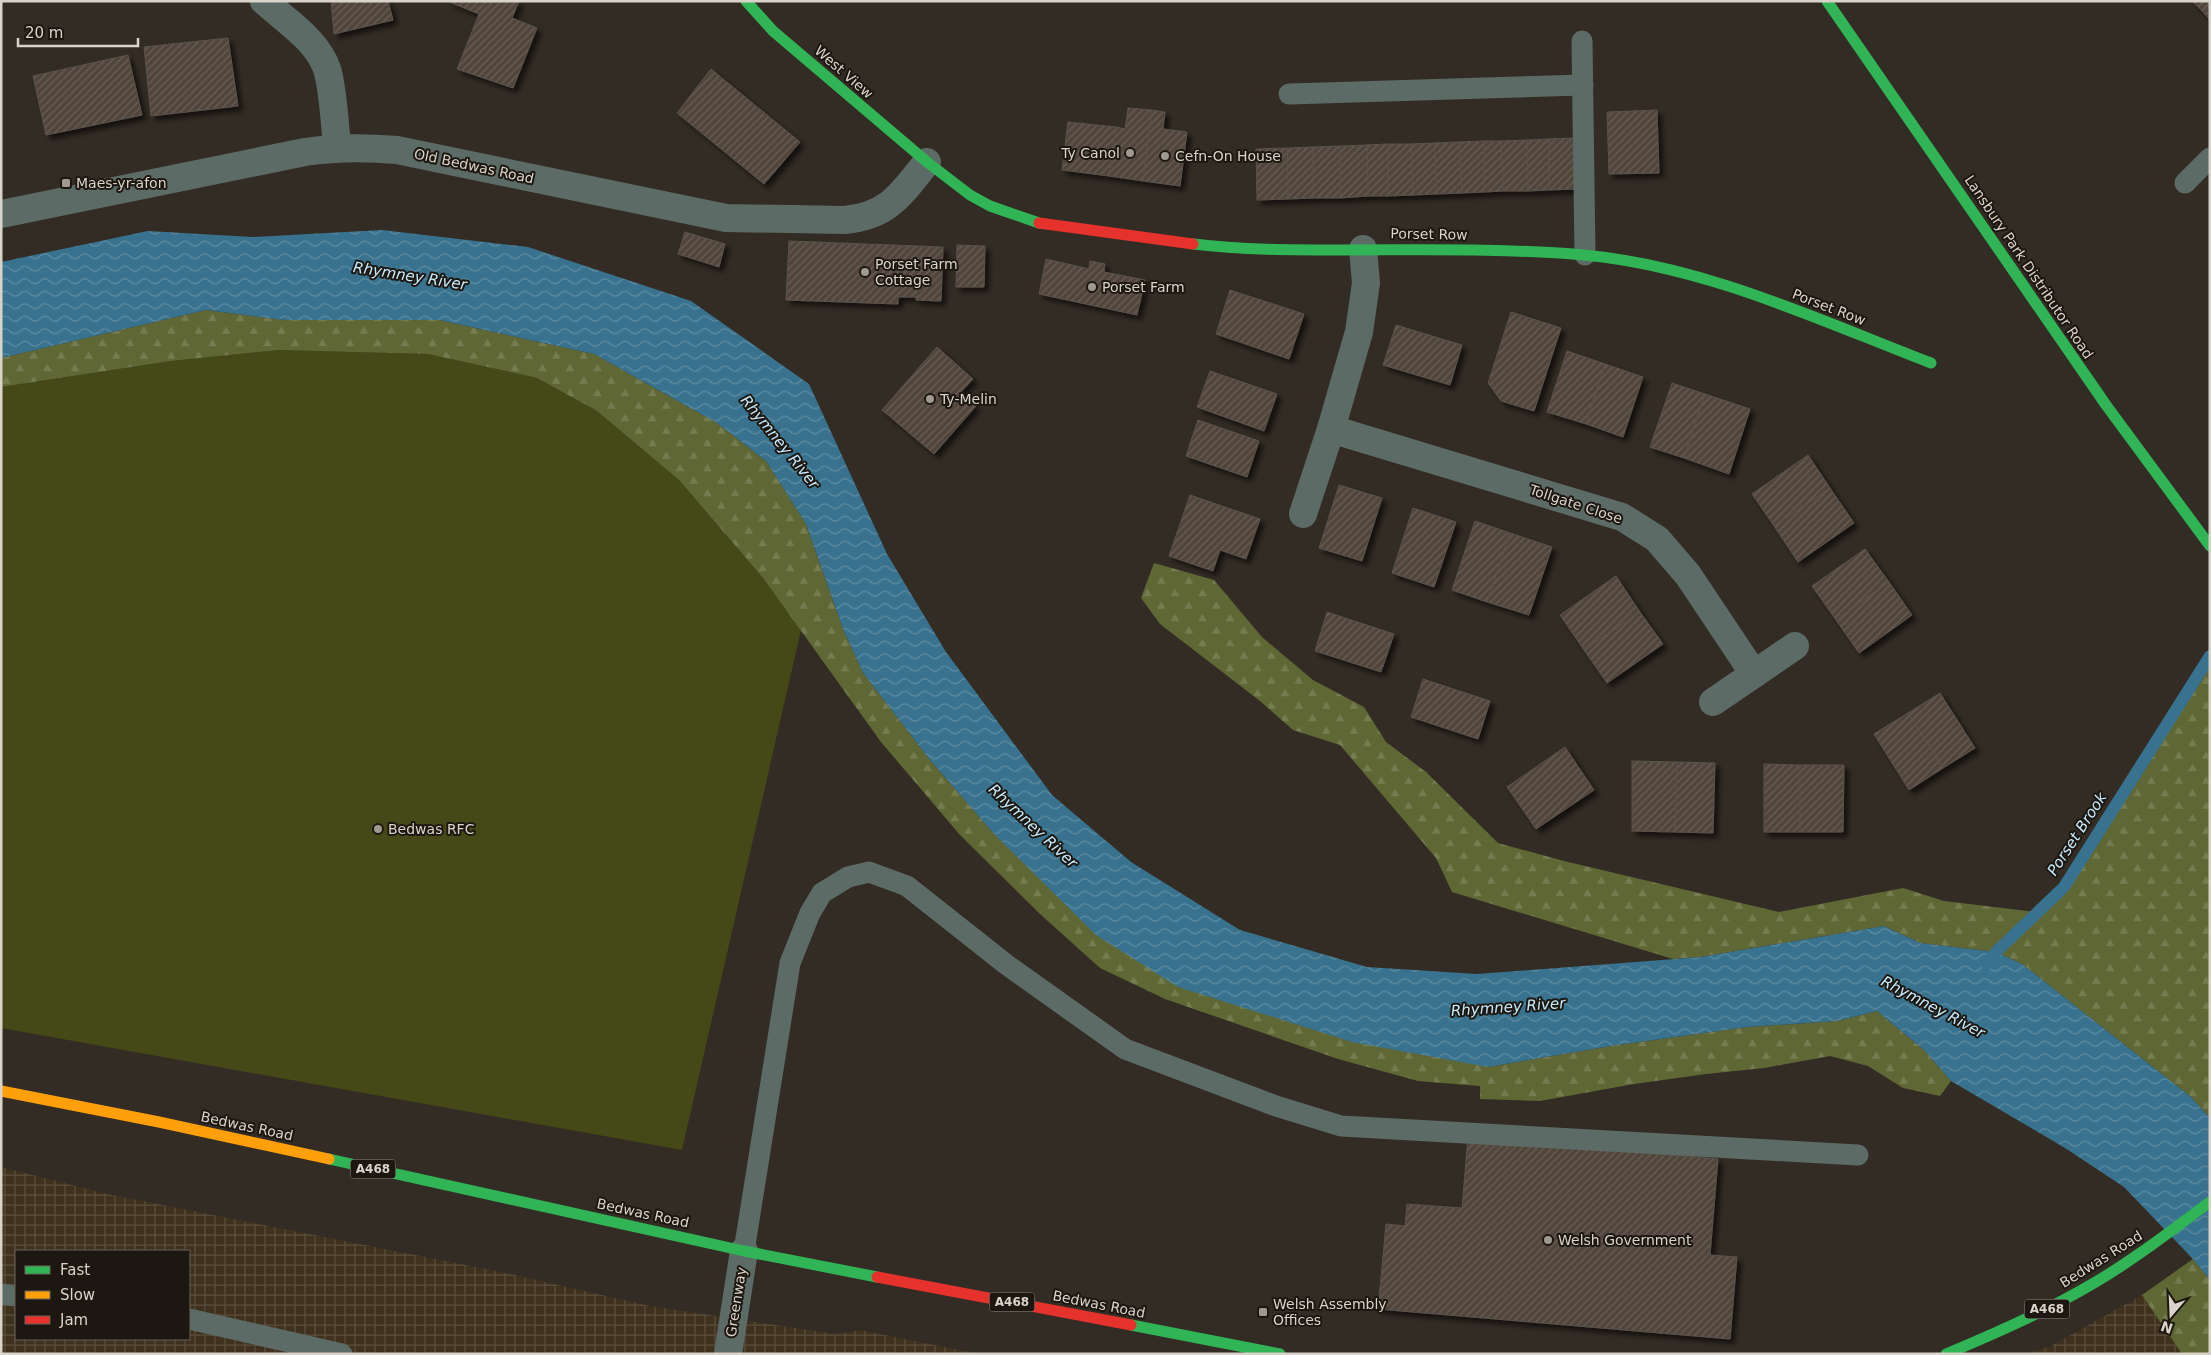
<svg xmlns="http://www.w3.org/2000/svg" width="2211" height="1355" font-family="'DejaVu Sans',sans-serif">
  <style>
    .industrial { fill: url(#industrial-grid); fill-rule: evenodd }
    .green { fill: #444917 }
    .forest { fill: url(#forest-firs) }
    .water { fill: url(#water-waves) }
    .lines { fill: none; stroke-linecap: round; stroke-linejoin: round }
    .stream { stroke: #38728e; stroke-width: 12 }
    .building { fill: url(#building-hatch); stroke: #5a534d; filter: url(#shadow) }
    .lane { stroke: #5c6b66; stroke-width: 21 }
    .street { stroke: #5c6b66; stroke-width: 28 }
    .fast { stroke: #30b455; stroke-width: 11 }
    .slow { stroke: #ff9f0a; stroke-width: 11 }
    .jam { stroke: #e5322d; stroke-width: 11 }
    .poi-dot { fill: #a0998f; stroke: #1c1710; stroke-width: 2 }
    .labels { text-anchor: middle; stroke-width: 4; stroke-linejoin: round; paint-order: stroke }
    .shield { fill: #1c1710; stroke: #a19b92; stroke-width: 1 }
    .shield-label { font-size: 12px; font-weight: bold; fill: #dad3c9 }
    .street-label { font-size: 14px; fill: #dad3c9; stroke: #1c1710 }
    .poi-label { font-size: 14px; fill: #dad3c9; stroke: #1c1710; text-anchor: start }
    .water-label { font-size: 15px; font-style: italic; fill: #c7eafd; stroke: #1c1710 }
  </style>
  <defs>
    <pattern id="industrial-grid" width="8" height="8" patternUnits="userSpaceOnUse" patternTransform="scale(1.25)"><rect width="8" height="8" fill="#3f311d"/><path d="M0 4h8M4 0v8" fill="none" stroke="#5a4e3c"/></pattern>
    <pattern id="forest-firs" width="22" height="20" patternUnits="userSpaceOnUse" patternTransform="scale(1.25)"><rect width="22" height="20" fill="#5f6734"/><path d="M5 1l3.5 6h-7zM16 11l3.5 6h-7z" fill="#757c50"/></pattern>
    <pattern id="water-waves" width="16" height="10" patternUnits="userSpaceOnUse" patternTransform="scale(1.25)"><rect width="16" height="10" fill="#38728e"/><path d="M0 5q4-4 8 0t8 0" fill="none" stroke="#5e8ca1"/></pattern>
    <pattern id="building-hatch" width="6" height="6" patternUnits="userSpaceOnUse" patternTransform="scale(1.25)"><rect width="6" height="6" fill="#51453b"/><path d="M-1 1l2-2M0 6l6-6M5 7l2-2" fill="none" stroke="#695f56"/></pattern>
    <filter id="shadow"><feDropShadow dx="4.5" dy="4.5" stdDeviation="2.5" flood-color="#0009"/></filter>
  </defs>
  <rect width="100%" height="100%" fill="#332c24"/>
  <g class="industrial">
    <path d="M 1,1167 L 107,1194 L 501,1272 L 650,1306 L 835,1334 L 860,1330 L 979,1354 L 1,1354 ZM 16,1251 L 189,1251 L 189,1339 L 16,1339 Z"/>
    <path d="M 2142,1295 L 2182,1354 L 2028,1354 L 2051,1346 Z"/>
  </g>
  <path class="green" d="M 279,350 L 428,354 L 537,378 L 597,411 L 679,480 L 763,578 L 801,630 L 682,1150 L 1,1028 L 1,387 L 171,361 Z"/>
  <g class="forest">
    <path d="M 206,310 L 283,320 L 439,320 L 594,354 L 717,423 L 766,461 L 806,524 L 843,629 L 863,673 L 930,760 L 994,834 L 1488,1067 L 1611,1046 L 1747,1027 L 1837,1021 L 1877,1011 L 1924,1050 L 1951,1081 L 1940,1096 L 1903,1088 L 1868,1066 L 1830,1056 L 1764,1068 L 1706,1074 L 1634,1084 L 1540,1101 L 1480,1099 L 1480,1086 L 1418,1081 L 1338,1059 L 1165,999 L 1100,968 L 1040,914 L 960,835 L 881,742 L 763,578 L 679,480 L 597,411 L 537,378 L 428,354 L 279,350 L 171,361 L 1,387 L 1,358 Z"/>
    <path d="M 1154,563 L 1214,580 L 1262,637 L 1313,680 L 1364,707 L 1386,742 L 1426,772 L 1498,843 L 1564,861 L 1779,912 L 1903,888 L 1944,901 L 2037,912 L 2064,886 L 2210,656 L 2210,1118 L 2191,1097 L 2022,964 L 1996,952 L 1920,943 L 1884,926 L 1701,957 L 1673,959 L 1452,892 L 1436,858 L 1340,745 L 1293,730 L 1260,701 L 1160,624 L 1141,598 Z"/>
    <path d="M 2193,1259 L 2210,1280 L 2210,1354 L 2182,1354 L 2142,1295 Z"/>
  </g>
  <path class="water" d="M 382,230 L 528,247 L 691,301 L 809,384 L 887,554 L 946,652 L 1052,795 L 1131,862 L 1240,930 L 1367,967 L 1477,974 L 1701,957 L 1884,926 L 1920,943 L 1996,952 L 2022,964 L 2191,1097 L 2210,1118 L 2210,1280 L 2193,1259 L 2124,1187 L 2065,1148 L 1951,1081 L 1924,1050 L 1877,1011 L 1837,1021 L 1747,1027 L 1611,1046 L 1488,1067 L 1352,1042 L 1178,987 L 1096,935 L 994,834 L 930,760 L 863,673 L 843,629 L 806,524 L 766,461 L 717,423 L 594,354 L 439,320 L 283,320 L 206,310 L 1,358 L 1,262 L 148,231 L 252,237 Z"/>
  <g class="lines">
    <path class="stream" d="M 1987,964 L 1996,952 L 2064,887 L 2210,656"/>
  </g>
  <g class="building">
    <path d="M 331,1 L 388,1 L 393,20 L 334,34 Z"/>
    <path d="M 447,1 L 519,1 L 512,18 L 537,28 L 513,88 L 457,69 L 479,14 Z"/>
    <path d="M 2192,1 L 2210,1 L 2210,6 L 2203,12 Z"/>
    <path d="M 2210,6 L 2210,20 L 2203,12 Z"/>
    <path d="M 228,38 L 238,106 L 151,116 L 144,47 Z"/>
    <path d="M 128,55 L 142,115 L 46,135 L 33,76 Z"/>
    <path d="M 711,69 L 800,142 L 764,184 L 677,113 Z"/>
    <path d="M 1128,108 L 1152,110 L 1143,181 L 1109,176 L 1116,127 L 1125,129 Z"/>
    <path d="M 1152,110 L 1165,112 L 1163,129 L 1187,132 L 1180,186 L 1143,181 Z"/>
    <path d="M 1657,110 L 1659,173 L 1609,174 L 1607,112 Z"/>
    <path d="M 1068,122 L 1116,127 L 1109,176 L 1062,170 Z"/>
    <path d="M 1574,138 L 1576,189 L 1549,190 L 1549,139 Z"/>
    <path d="M 1549,139 L 1549,190 L 1528,191 L 1527,140 Z"/>
    <path d="M 1527,140 L 1528,191 L 1503,191 L 1501,141 Z"/>
    <path d="M 1484,141 L 1501,141 L 1503,191 L 1484,192 Z"/>
    <path d="M 1484,141 L 1484,192 L 1462,193 L 1459,142 Z"/>
    <path d="M 1459,142 L 1462,193 L 1437,194 L 1434,143 Z"/>
    <path d="M 1434,143 L 1437,194 L 1413,195 L 1411,144 Z"/>
    <path d="M 1388,144 L 1411,144 L 1413,195 L 1388,196 Z"/>
    <path d="M 1388,144 L 1388,196 L 1368,196 L 1367,145 Z"/>
    <path d="M 1367,145 L 1368,196 L 1340,198 L 1340,146 Z"/>
    <path d="M 1340,146 L 1340,198 L 1313,198 L 1313,147 Z"/>
    <path d="M 1313,147 L 1313,198 L 1288,199 L 1287,148 Z"/>
    <path d="M 1287,148 L 1288,199 L 1257,200 L 1256,149 Z"/>
    <path d="M 685,232 L 725,244 L 719,267 L 678,254 Z"/>
    <path d="M 789,241 L 943,247 L 941,301 L 916,300 L 916,297 L 898,297 L 898,304 L 786,300 Z"/>
    <path d="M 957,245 L 985,246 L 984,287 L 956,287 Z"/>
    <path d="M 1046,259 L 1089,269 L 1090,261 L 1105,264 L 1104,272 L 1145,280 L 1137,315 L 1039,294 Z"/>
    <path d="M 1230,290 L 1304,314 L 1289,359 L 1216,334 Z"/>
    <path d="M 1511,312 L 1561,328 L 1534,411 L 1501,401 L 1488,383 Z"/>
    <path d="M 1396,325 L 1462,345 L 1450,385 L 1383,365 Z"/>
    <path d="M 937,347 L 973,379 L 961,392 L 976,406 L 934,454 L 882,410 Z"/>
    <path d="M 1567,351 L 1605,364 L 1586,424 L 1547,412 Z"/>
    <path d="M 1605,364 L 1643,377 L 1623,437 L 1586,424 Z"/>
    <path d="M 1210,371 L 1277,394 L 1264,431 L 1197,407 Z"/>
    <path d="M 1672,383 L 1705,394 L 1684,458 L 1650,447 Z"/>
    <path d="M 1705,394 L 1750,409 L 1729,474 L 1684,458 Z"/>
    <path d="M 1198,420 L 1259,441 L 1247,477 L 1186,456 Z"/>
    <path d="M 1808,455 L 1830,488 L 1774,526 L 1752,494 Z"/>
    <path d="M 1339,485 L 1382,498 L 1362,561 L 1319,548 Z"/>
    <path d="M 1830,488 L 1854,523 L 1798,562 L 1774,526 Z"/>
    <path d="M 1190,495 L 1260,519 L 1246,559 L 1220,550 L 1213,571 L 1169,556 Z"/>
    <path d="M 1413,508 L 1456,522 L 1434,587 L 1392,573 Z"/>
    <path d="M 1475,521 L 1510,533 L 1487,602 L 1452,590 Z"/>
    <path d="M 1510,533 L 1552,547 L 1529,615 L 1487,602 Z"/>
    <path d="M 1865,549 L 1889,582 L 1836,620 L 1812,586 Z"/>
    <path d="M 1616,576 L 1640,612 L 1584,650 L 1560,615 Z"/>
    <path d="M 1889,582 L 1912,615 L 1859,653 L 1836,620 Z"/>
    <path d="M 1327,612 L 1394,634 L 1381,672 L 1315,651 Z"/>
    <path d="M 1640,612 L 1663,644 L 1607,683 L 1584,650 Z"/>
    <path d="M 1423,679 L 1490,701 L 1478,739 L 1411,717 Z"/>
    <path d="M 1940,693 L 1975,748 L 1943,768 L 1908,713 Z"/>
    <path d="M 1908,713 L 1943,768 L 1909,790 L 1874,734 Z"/>
    <path d="M 1565,747 L 1594,790 L 1536,829 L 1507,787 Z"/>
    <path d="M 1632,761 L 1677,762 L 1675,832 L 1632,831 Z"/>
    <path d="M 1677,762 L 1715,763 L 1713,833 L 1675,832 Z"/>
    <path d="M 1764,764 L 1800,765 L 1800,832 L 1764,832 Z"/>
    <path d="M 1800,765 L 1844,765 L 1843,832 L 1800,832 Z"/>
    <path d="M 1468,1137 L 1718,1159 L 1710,1255 L 1737,1257 L 1730,1339 L 1378,1309 L 1386,1224 L 1405,1226 L 1407,1204 L 1462,1208 Z"/>
  </g>
  <g class="lines">
    <g class="lane">
      <path d="M 1582,41 L 1585,255"/>
      <path d="M 1289,94 L 1583,85"/>
      <path d="M 2185,183 L 2210,158"/>
      <path d="M 744,1251 L 790,963 L 810,913 L 822,893 L 848,877 L 869,872 L 907,886 L 1007,965 L 1125,1049 L 1276,1106 L 1341,1126 L 1858,1155"/>
      <path d="M 1,1294 L 16,1296"/>
      <path d="M 189,1319 L 342,1354"/>
    </g>
    <g class="street">
      <path d="M 264,1 C 286,21 317,40 327,69 C 333,88 335,126 337,147"/>
      <path d="M 1,214 L 305,152 C 337,147 364,147 397,150 L 726,218 L 845,220 C 889,216 901,194 927,162"/>
      <path d="M 1331,429 L 1622,517 L 1657,539 L 1688,575 L 1754,674"/>
      <path d="M 1303,514 L 1331,429 L 1359,332 L 1366,283 L 1363,249"/>
      <path d="M 1713,702 L 1795,646"/>
      <path d="M 728,1354 L 744,1251"/>
    </g>
    <g class="fast">
      <path d="M 746,1 L 773,31 L 927,162 L 970,195 L 990,206 L 1039,223"/>
      <path d="M 1827,1 L 2106,405 L 2210,546"/>
      <path d="M 1193,244 C 1243,250 1292,250 1341,250 C 1422,250 1503,248 1584,255 C 1705,266 1819,320 1931,363"/>
      <path d="M 329,1159 L 744,1251 L 877,1277"/>
      <path d="M 1131,1325 L 1280,1354"/>
      <path d="M 1946,1354 C 1997,1333 2047,1311 2094,1283 C 2135,1259 2172,1230 2210,1202"/>
    </g>
    <path class="slow" d="M 1,1091 L 159,1122 L 329,1159"/>
    <g class="jam">
      <path d="M 1039,223 L 1193,244"/>
      <path d="M 877,1277 L 1131,1325"/>
    </g>
  </g>
  <g class="poi-dot">
    <circle cx="1130" cy="153" r="5"/>
    <circle cx="1165" cy="156" r="5"/>
    <rect x="61" y="178" width="10" height="10" rx="2.5"/>
    <circle cx="865" cy="272" r="5"/>
    <circle cx="1092" cy="287" r="5"/>
    <circle cx="930" cy="399" r="5"/>
    <circle cx="378" cy="829" r="5"/>
    <circle cx="1548" cy="1240" r="5"/>
    <rect x="1258" y="1307" width="10" height="10" rx="2.5"/>
  </g>
  <g class="labels">
    <g class="shield">
      <rect x="350.5" y="1159.5" width="45" height="19" rx="4"/>
      <rect x="989.5" y="1292.5" width="45" height="19" rx="4"/>
      <rect x="2024.5" y="1299.5" width="45" height="19" rx="4"/>
    </g>
    <g class="shield-label">
      <text x="373" y="1173">A468</text>
      <text x="1012" y="1306">A468</text>
      <text x="2047" y="1313">A468</text>
    </g>
    <g class="street-label">
      <text transform="translate(844 72) rotate(41)" y="5">West View</text>
      <text transform="translate(474 166) rotate(12)" y="5">Old Bedwas Road</text>
      <text transform="translate(1429 234) rotate(1)" y="5">Porset Row</text>
      <text transform="translate(2029 267) rotate(56)" y="5">Lansbury Park Distributor Road</text>
      <text transform="translate(1829 307) rotate(21)" y="5">Porset Row</text>
      <text transform="translate(1576 504) rotate(18)" y="5">Tollgate Close</text>
      <text transform="translate(247 1126) rotate(12)" y="5">Bedwas Road</text>
      <text transform="translate(643 1213) rotate(12)" y="5">Bedwas Road</text>
      <text transform="translate(2101 1259) rotate(-32)" y="5">Bedwas Road</text>
      <text transform="translate(736 1302) rotate(-81)" y="5">Greenway</text>
      <text transform="translate(1099 1304) rotate(11)" y="5">Bedwas Road</text>
    </g>
    <g class="poi-label">
      <text x="1120" y="158" text-anchor="end">Ty Canol</text>
      <text x="1175" y="161">Cefn-On House</text>
      <text x="76" y="188">Maes-yr-afon</text>
      <text x="875" y="269">Porset Farm<tspan x="875" dy="16">Cottage</tspan></text>
      <text x="1102" y="292">Porset Farm</text>
      <text x="940" y="404">Ty-Melin</text>
      <text x="388" y="834">Bedwas RFC</text>
      <text x="1558" y="1245">Welsh Government</text>
      <text x="1273" y="1309">Welsh Assembly<tspan x="1273" dy="16">Offices</tspan></text>
    </g>
    <g class="water-label">
      <text transform="translate(410 276) rotate(9)" y="5">Rhymney River</text>
      <text transform="translate(780 442) rotate(51)" y="5">Rhymney River</text>
      <text transform="translate(1033 826) rotate(43)" y="5">Rhymney River</text>
      <text transform="translate(2077 834) rotate(-57)" y="5">Porset Brook</text>
      <text transform="translate(1508 1007) rotate(-4)" y="5">Rhymney River</text>
      <text transform="translate(1933 1007) rotate(28)" y="5">Rhymney River</text>
    </g>
  </g>
  <rect width="2211" height="1355" fill="none" stroke="#dad3c9" stroke-width="5"/>
  <rect x="15" y="1250" width="175" height="90" fill="#1c1710" stroke="#68625a"/>
  <rect x="25" y="1266" width="25" height="8" fill="#30b455" stroke="#68625a"/>
  <text x="60" y="1275" font-size="15" fill="#dad3c9">Fast</text>
  <rect x="25" y="1291" width="25" height="8" fill="#ff9f0a" stroke="#68625a"/>
  <text x="60" y="1300" font-size="15" fill="#dad3c9">Slow</text>
  <rect x="25" y="1316" width="25" height="8" fill="#e5322d" stroke="#68625a"/>
  <text x="60" y="1325" font-size="15" fill="#dad3c9">Jam</text>
  <g transform="translate(2171 1315) rotate(199)" stroke="#1c1710" stroke-width="4" paint-order="stroke">
  <path d="M0-4L9 19L0 12L-9 19Z" fill="#dad3c9"/>
  <text y="-8" font-size="14" font-weight="bold" text-anchor="middle" fill="#dad3c9">N</text>
  </g>
  <path d="M18 38v8h120v-8" fill="none" stroke="#dad3c9" stroke-width="2.5"/>
  <text x="25" y="38" font-size="15" fill="#dad3c9" stroke="#1c1710" stroke-width="4" paint-order="stroke">20 m</text>
</svg>
